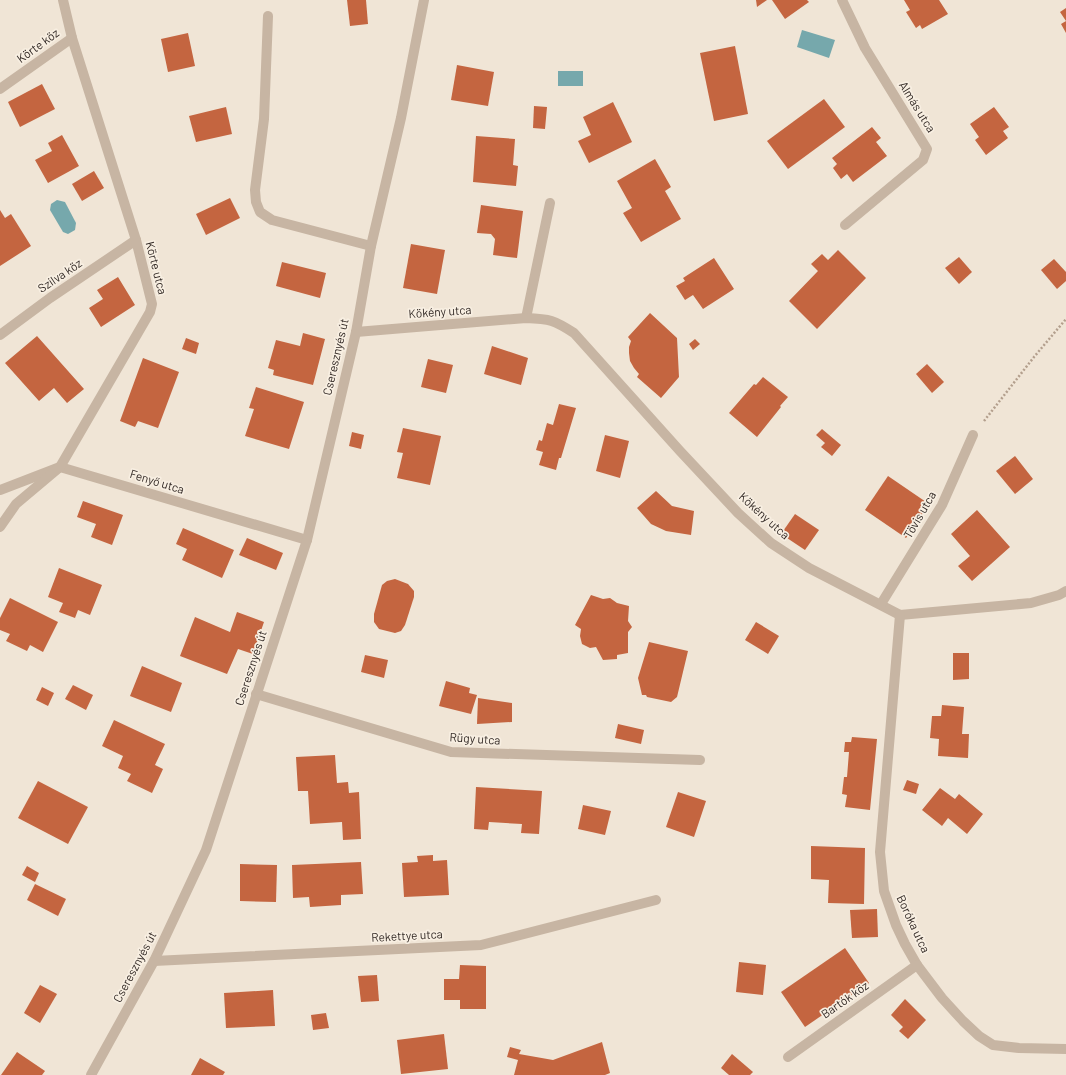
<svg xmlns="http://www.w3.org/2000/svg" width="1066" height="1075" font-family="Barlow,sans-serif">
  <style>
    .water { fill: #76a8ac }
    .building { fill: #c46540 }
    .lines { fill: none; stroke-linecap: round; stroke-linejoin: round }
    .path { stroke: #b39f8d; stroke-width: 2.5; stroke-dasharray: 2 2; stroke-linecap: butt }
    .street { stroke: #c7b5a3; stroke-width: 10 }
    .labels { text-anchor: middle; stroke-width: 3.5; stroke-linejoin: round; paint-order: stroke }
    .street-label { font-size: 12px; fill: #322925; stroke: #f8efe2 }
  </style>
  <rect width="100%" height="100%" fill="#f0e5d6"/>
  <g class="water">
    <path d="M 802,30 L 835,40 L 829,58 L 797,47 Z"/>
    <rect x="558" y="71" width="25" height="15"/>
    <path d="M 57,200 L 65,202 L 76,223 L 75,230 L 68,234 L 63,232 L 50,210 L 51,204 Z"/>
  </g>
  <g class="building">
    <path d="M 347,0 L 366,0 L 368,24 L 350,26 Z"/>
    <path d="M 756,0 L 767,0 L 757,7 Z"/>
    <path d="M 772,0 L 807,0 L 809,2 L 785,19 Z"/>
    <path d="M 904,0 L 939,0 L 948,14 L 922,29 L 920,25 L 916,28 L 906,12 L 910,10 Z"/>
    <path d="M 1066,8 L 1066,33 L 1061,24 L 1066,21 L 1060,12 Z"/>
    <path d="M 188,33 L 195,66 L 168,72 L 161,39 Z"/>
    <path d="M 735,46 L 748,114 L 714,121 L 700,53 Z"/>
    <path d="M 457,65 L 494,72 L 488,106 L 451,100 Z"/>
    <path d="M 42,84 L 55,109 L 20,127 L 8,102 Z"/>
    <path d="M 824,99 L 845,127 L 788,169 L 767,141 Z"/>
    <path d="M 613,102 L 632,142 L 589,163 L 578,141 L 591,135 L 583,117 Z"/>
    <path d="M 534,106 L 547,107 L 545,129 L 533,128 Z"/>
    <path d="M 226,107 L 232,134 L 196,142 L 189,116 Z"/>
    <path d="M 994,107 L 1009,127 L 1003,131 L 1008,138 L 986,155 L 975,140 L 979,137 L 970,124 Z"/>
    <path d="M 872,127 L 881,138 L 876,142 L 887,156 L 853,182 L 847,174 L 841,179 L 833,168 L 837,164 L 832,158 Z"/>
    <path d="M 62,135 L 79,166 L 48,183 L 35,160 L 52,151 L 48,143 Z"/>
    <path d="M 476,136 L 515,139 L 513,165 L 518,166 L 516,186 L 473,182 Z"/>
    <path d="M 655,159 L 671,187 L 665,191 L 681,219 L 641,242 L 623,213 L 632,208 L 617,181 Z"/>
    <path d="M 94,171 L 104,188 L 82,201 L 72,184 Z"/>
    <path d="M 230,198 L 240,218 L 206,235 L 196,214 Z"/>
    <path d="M 481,205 L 523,211 L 517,258 L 493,255 L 495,239 L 491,234 L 477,233 Z"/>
    <path d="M 0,210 L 5,218 L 11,214 L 31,246 L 0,266 Z"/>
    <path d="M 411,244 L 445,250 L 437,294 L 403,288 Z"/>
    <path d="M 838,250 L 866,278 L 817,329 L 789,301 L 818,271 L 811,264 L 822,254 L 828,260 Z"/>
    <path d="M 959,257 L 972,272 L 959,284 L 945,268 Z"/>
    <path d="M 714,258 L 734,289 L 703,309 L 693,295 L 685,300 L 676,286 L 685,281 L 683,278 Z"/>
    <path d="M 1054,259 L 1066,272 L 1066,281 L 1057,289 L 1041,270 Z"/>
    <path d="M 282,262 L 326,273 L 320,298 L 276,286 Z"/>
    <path d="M 118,277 L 135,305 L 101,327 L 89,308 L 103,299 L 97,290 Z"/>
    <path d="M 650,313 L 677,338 L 679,377 L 661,398 L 637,377 L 639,374 L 634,368 L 630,361 L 629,353 L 629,347 L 631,341 L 628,337 Z"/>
    <path d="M 303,333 L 325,339 L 313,385 L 273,375 L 274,370 L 268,368 L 276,340 L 300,346 Z"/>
    <path d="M 37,336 L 84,389 L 67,403 L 54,388 L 39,401 L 5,363 Z"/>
    <path d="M 186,338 L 199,343 L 196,354 L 182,349 Z"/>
    <path d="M 695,339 L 700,344 L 693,350 L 689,344 Z"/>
    <path d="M 492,346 L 528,358 L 521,385 L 484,374 Z"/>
    <path d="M 143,358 L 179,372 L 158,428 L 138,421 L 135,427 L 120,421 Z"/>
    <path d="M 428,359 L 453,365 L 446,393 L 421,387 Z"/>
    <path d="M 927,364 L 944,382 L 932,393 L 916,374 Z"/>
    <path d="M 763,377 L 788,397 L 780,406 L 781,407 L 757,437 L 729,413 L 754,384 L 756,385 Z"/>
    <path d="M 256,387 L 304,402 L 289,449 L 245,436 L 254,409 L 249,408 Z"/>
    <path d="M 559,404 L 576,408 L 561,458 L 559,458 L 556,470 L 539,465 L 543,452 L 536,450 L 539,440 L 542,441 L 547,423 L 553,425 Z"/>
    <path d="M 403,428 L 441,436 L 430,485 L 397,478 L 403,453 L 397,452 Z"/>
    <path d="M 822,429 L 841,445 L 832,456 L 821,447 L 825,443 L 816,435 Z"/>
    <path d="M 352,432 L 364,435 L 361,449 L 349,446 Z"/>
    <path d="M 605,435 L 629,441 L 620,478 L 596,471 Z"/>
    <path d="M 1015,456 L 1033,479 L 1015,494 L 996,471 Z"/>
    <path d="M 888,476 L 929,504 L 906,538 L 865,510 Z"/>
    <path d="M 656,491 L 672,506 L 694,511 L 691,535 L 666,531 L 651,524 L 637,508 Z"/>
    <path d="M 83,501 L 123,515 L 112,545 L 91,537 L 96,524 L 77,517 Z"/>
    <path d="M 977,510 L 1010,547 L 972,581 L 958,566 L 970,556 L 951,534 Z"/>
    <path d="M 795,514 L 819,530 L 805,550 L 781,534 Z"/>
    <path d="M 183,528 L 234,550 L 222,578 L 182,560 L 187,549 L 176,544 Z"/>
    <path d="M 247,538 L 283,553 L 276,570 L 239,555 Z"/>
    <path d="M 59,568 L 102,585 L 90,615 L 78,610 L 75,618 L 59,612 L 63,603 L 48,597 Z"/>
    <path d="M 395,579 L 408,584 L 414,591 L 414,597 L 405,625 L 401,631 L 395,633 L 379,629 L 374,622 L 374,614 L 382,585 L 387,581 Z"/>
    <path d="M 591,595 L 603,599 L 610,598 L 617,603 L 629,606 L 628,621 L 632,627 L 628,632 L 628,653 L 617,655 L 617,659 L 603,660 L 596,647 L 590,648 L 582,644 L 580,636 L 581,629 L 575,625 Z"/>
    <path d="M 10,598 L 58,622 L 43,652 L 30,645 L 27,651 L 6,641 L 10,634 L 0,630 L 0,618 Z"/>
    <path d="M 237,612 L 264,622 L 253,654 L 238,649 L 227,674 L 180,656 L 195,617 L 230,632 Z"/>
    <path d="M 756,622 L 779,636 L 768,654 L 745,640 Z"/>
    <path d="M 649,642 L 688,651 L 677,697 L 671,702 L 647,697 L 646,695 L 642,695 L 638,678 Z"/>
    <path d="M 953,653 L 969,653 L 969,679 L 953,680 Z"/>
    <path d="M 365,655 L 388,660 L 384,678 L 361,672 Z"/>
    <path d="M 142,666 L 182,683 L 171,712 L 130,696 Z"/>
    <path d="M 446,681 L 470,688 L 469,693 L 477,695 L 471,714 L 439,706 Z"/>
    <path d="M 73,685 L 93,695 L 86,710 L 65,699 Z"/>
    <path d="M 42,687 L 54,693 L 48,706 L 36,700 Z"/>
    <path d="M 478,698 L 512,703 L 512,722 L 477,724 Z"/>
    <path d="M 942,705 L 964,707 L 962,734 L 969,734 L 968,758 L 938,756 L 939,739 L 930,738 L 932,716 L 941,716 Z"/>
    <path d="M 114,720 L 165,744 L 155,765 L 163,769 L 152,793 L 127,781 L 131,774 L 118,768 L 123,756 L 102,746 Z"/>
    <path d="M 618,724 L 644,730 L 641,744 L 615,738 Z"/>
    <path d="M 852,737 L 877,739 L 870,810 L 845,807 L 847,795 L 842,794 L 844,777 L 847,777 L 849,752 L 844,752 L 845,742 L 851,742 Z"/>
    <path d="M 335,755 L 337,783 L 348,782 L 349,793 L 359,792 L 361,839 L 343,840 L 342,822 L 310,824 L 308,791 L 298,791 L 296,757 Z"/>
    <path d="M 907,780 L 919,784 L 916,794 L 903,790 Z"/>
    <path d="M 38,781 L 88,807 L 68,844 L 18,818 Z"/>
    <path d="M 476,787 L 542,791 L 539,834 L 521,833 L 522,824 L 489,822 L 488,830 L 474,829 Z"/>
    <path d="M 940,788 L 955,799 L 959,794 L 983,814 L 967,834 L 948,818 L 942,826 L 922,810 Z"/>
    <path d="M 678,792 L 706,801 L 694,837 L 666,827 Z"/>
    <path d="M 583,805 L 611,811 L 605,835 L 578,829 Z"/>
    <path d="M 811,846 L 865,848 L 864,904 L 828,903 L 829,880 L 811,879 Z"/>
    <path d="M 433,855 L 433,861 L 447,860 L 449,895 L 404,897 L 402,863 L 418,862 L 417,856 Z"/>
    <path d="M 361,862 L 363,894 L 341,895 L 341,905 L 310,907 L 309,897 L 293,898 L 292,865 Z"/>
    <path d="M 240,864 L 277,865 L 276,902 L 240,901 Z"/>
    <path d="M 27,866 L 39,873 L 35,882 L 22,875 Z"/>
    <path d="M 35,884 L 66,899 L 58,916 L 27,900 Z"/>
    <path d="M 877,909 L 878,937 L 852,938 L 850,910 Z"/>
    <path d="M 845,948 L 869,983 L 805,1027 L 781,992 Z"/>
    <path d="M 739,962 L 766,965 L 763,995 L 736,992 Z"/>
    <path d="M 460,965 L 486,966 L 486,1009 L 460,1009 L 460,1000 L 444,1000 L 444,979 L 459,979 Z"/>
    <path d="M 377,975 L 379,1001 L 361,1002 L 358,976 Z"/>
    <path d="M 40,985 L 57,994 L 40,1023 L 24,1013 Z"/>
    <path d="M 273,990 L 275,1026 L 226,1028 L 224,993 Z"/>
    <path d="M 905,999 L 926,1020 L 908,1039 L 899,1031 L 903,1027 L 891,1015 Z"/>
    <path d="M 326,1013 L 329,1028 L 313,1030 L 311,1015 Z"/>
    <path d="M 444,1034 L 448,1069 L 401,1074 L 397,1040 Z"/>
    <path d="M 602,1042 L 610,1073 L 605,1075 L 514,1075 L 518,1060 L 507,1057 L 510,1047 L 521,1050 L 519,1054 L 553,1060 Z"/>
    <path d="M 17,1052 L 45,1071 L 42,1075 L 1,1075 Z"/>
    <path d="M 732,1054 L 753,1072 L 750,1075 L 729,1075 L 721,1068 Z"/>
    <path d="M 200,1058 L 225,1072 L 223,1075 L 191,1075 Z"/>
  </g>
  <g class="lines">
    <path class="path" d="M 984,421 L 1034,357 L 1066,319"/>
    <g class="street">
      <path d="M 842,0 L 865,48 L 927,149 L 923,160 L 845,225"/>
      <path d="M 268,16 L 264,119 L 255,190 L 256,202 L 260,212 L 272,220 L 371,246"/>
      <path d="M 0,89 L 72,38"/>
      <path d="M 526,318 L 550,203"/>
      <path d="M 356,332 L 526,318 C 550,319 554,320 574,333 L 680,451 L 738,513 L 771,543 L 809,568 L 900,615 L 1031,603 L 1059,595 L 1066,591"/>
      <path d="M 0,335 L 50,298 L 136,240"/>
      <path d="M 0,490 L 60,467 L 307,540"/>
      <path d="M 0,527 L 16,504 L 60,467 L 150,312 L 152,304 L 136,240 L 72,38 L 63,0"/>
      <path d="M 881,604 L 942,505 L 973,435"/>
      <path d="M 900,615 L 880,852 L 884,891 L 896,925 L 905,944 L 917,965 L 942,998 L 963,1021 L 979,1036 L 993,1045 L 1019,1048 L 1066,1049"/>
      <path d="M 256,694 L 451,752 L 700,760"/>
      <path d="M 154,961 L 481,945 L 656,900"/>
      <path d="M 788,1057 L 917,965"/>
      <path d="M 91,1075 L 154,961 L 206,850 L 307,540 L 356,332 L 371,246 L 401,118 L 424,0"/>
    </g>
  </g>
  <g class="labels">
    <g class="street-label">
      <text transform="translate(38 46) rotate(-36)" y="4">Körte köz</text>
      <text transform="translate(917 107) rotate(58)" y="4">Almás utca</text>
      <text transform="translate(156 268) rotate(76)" y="4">Körte utca</text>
      <text transform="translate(60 276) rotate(-34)" y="4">Szilva köz</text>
      <text transform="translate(440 312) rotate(-4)" y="4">Kökény utca</text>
      <text transform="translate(336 357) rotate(-77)" y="4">Cseresznyés út</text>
      <text transform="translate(157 482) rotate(17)" y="4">Fenyő utca</text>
      <text transform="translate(920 515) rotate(-60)" y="4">Tövis utca</text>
      <text transform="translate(764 516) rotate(42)" y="4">Kökény utca</text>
      <text transform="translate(251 668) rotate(-72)" y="4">Cseresznyés út</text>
      <text transform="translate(475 739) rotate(4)" y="4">Rügy utca</text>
      <text transform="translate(913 924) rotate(65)" y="4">Boróka utca</text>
      <text transform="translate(407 936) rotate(-3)" y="4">Rekettye utca</text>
      <text transform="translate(135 967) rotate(-62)" y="4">Cseresznyés út</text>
      <text transform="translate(845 1000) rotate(-35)" y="4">Bartók köz</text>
    </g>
  </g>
</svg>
